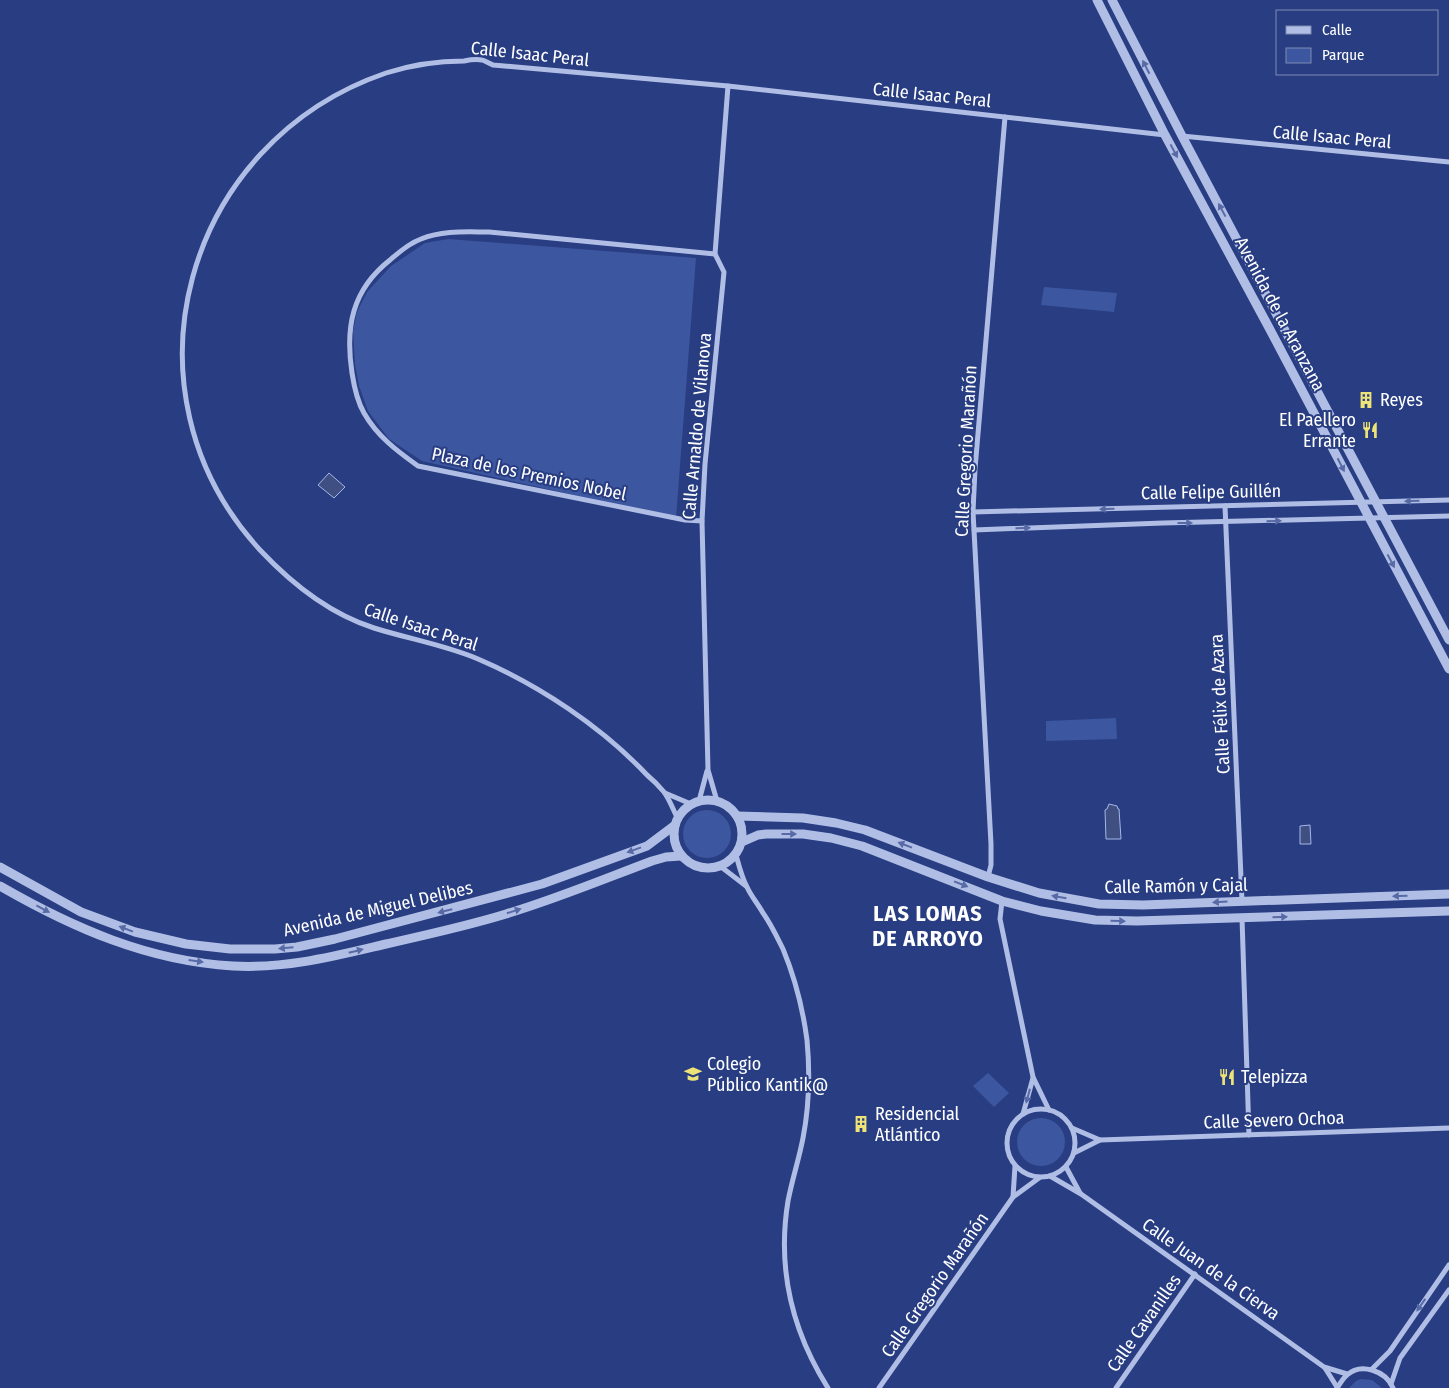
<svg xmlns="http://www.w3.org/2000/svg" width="1449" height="1388" font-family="'Fira Sans Condensed',sans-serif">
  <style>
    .green { fill: #3c569f }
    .water { fill: #3f4f82; stroke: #a5b7e7 }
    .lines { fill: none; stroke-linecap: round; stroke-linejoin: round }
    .minor { stroke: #b0bee6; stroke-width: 5 }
    .tertiary { stroke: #b0bee6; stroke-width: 9 }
    .oneway { fill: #586aa5 }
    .labels { text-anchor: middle; stroke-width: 4; stroke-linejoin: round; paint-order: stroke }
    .street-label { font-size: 18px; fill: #fff; stroke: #283d82 }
    .poi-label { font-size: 18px; fill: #fff; stroke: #283d82; text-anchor: start }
    .district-label { font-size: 22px; font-weight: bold; letter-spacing: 1px; fill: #fff; stroke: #283d82 }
  </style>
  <rect width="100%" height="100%" fill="#283d82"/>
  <g class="green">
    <path d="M 448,239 L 696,258 L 676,518 L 422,461 L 389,439 L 368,411 L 359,386 L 355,364 L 353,331 L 357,312 L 367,292 L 391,266 L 425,243 Z"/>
    <path d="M 1044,287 L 1117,293 L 1114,312 L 1041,305 Z"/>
    <path d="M 1116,718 L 1117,739 L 1046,741 L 1046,721 Z"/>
    <circle cx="707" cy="834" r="24"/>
    <path d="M 988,1073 L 1009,1093 L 994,1107 L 973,1086 Z"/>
    <circle cx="1041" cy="1142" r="24"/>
    <path d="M 1361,1379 L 1372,1380 L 1382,1388 L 1349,1388 L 1356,1381 Z"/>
  </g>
  <g class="water">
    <path d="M 329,473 L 345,487 L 334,498 L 318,485 Z"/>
    <path d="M 1109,804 L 1117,806 L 1118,809 L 1119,809 L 1121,839 L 1106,839 L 1105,810 L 1107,809 Z"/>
    <path d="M 1310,825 L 1311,844 L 1300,844 L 1300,826 Z"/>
  </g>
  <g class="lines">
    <g class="minor">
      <path d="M 1182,136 L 1449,162"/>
      <path d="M 1225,506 L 1242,901"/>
      <path d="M 973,512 L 1449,500"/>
      <path d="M 702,521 L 685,520 L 418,466 C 397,451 377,436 364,413 C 357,401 354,386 352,373 C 345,327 352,290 390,260 C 399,252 410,243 421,239 C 443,230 467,232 489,232 L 715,254"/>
      <path d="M 974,530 L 1163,523 L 1449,516"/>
      <path d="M 665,793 L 691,804"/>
      <path d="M 699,801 L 707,771"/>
      <path d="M 717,801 L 708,770 L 702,521 L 705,464 L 724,272 L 715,254 L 728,86"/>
      <path d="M 678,819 C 673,810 670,800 664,792 C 659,786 653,780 647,775 C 602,727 539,685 478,659 C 445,645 409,639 374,628 C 330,614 291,583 260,550 C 114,391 184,142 386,73 C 411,65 438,61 464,61 C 469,60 476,59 482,60 C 483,60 491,64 493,65 L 728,86 L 1165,135"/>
      <path d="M 736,855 C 739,866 742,878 747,887 C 751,896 758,904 763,913 C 771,924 777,937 783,949 C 795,978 803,1010 807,1040 C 810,1072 809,1107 803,1138 C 799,1159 792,1180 788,1201 C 777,1268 792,1331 828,1388"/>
      <path d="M 720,866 L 746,886"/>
      <path d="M 988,877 L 991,865 L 991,844 L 973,512 L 975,469 L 1005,117"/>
      <path d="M 1002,901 L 1000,919 L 1033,1077 L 1049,1110"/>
      <path d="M 1242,918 L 1249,1135"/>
      <circle cx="1041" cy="1143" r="34"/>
      <path d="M 1023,1114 L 1033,1078"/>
      <path d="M 1072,1128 L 1100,1140 L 1449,1128"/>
      <path d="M 1074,1153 L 1100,1140"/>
      <path d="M 1066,1167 L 1080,1193"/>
      <path d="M 1050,1176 L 1081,1194 L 1324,1367 L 1347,1374"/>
      <path d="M 1013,1197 L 1015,1166"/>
      <path d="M 1325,1368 L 1337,1387"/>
      <path d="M 1372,1369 L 1390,1351 L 1449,1265"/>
      <path d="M 1391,1384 L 1400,1358 L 1449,1290"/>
      <path d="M 879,1388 L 1013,1197 L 1039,1178"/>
      <path d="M 1116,1388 L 1195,1274"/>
      <path d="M 1337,1388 C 1340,1384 1343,1378 1347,1375 C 1361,1362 1386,1371 1393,1388"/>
    </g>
    <g class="tertiary">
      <path d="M 1097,0 L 1165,135 L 1267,324 L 1449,669"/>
      <path d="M 1112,0 L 1182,136 L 1449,640"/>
      <circle cx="708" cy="834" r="34"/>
      <path d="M 737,816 L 803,818 L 836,823 L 865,830 L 988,877 L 1039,893 L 1099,904 L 1143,905 L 1449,894"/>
      <path d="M 742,842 L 758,835 L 766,834 L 803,834 L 831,838 L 862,846 L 1002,901 L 1041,911 L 1095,920 L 1137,921 L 1449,911"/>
      <path d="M 0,867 L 81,912 L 135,932 L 186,944 L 230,949 L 275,949 L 297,947 L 335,939 L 542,884 L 647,846 L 675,825"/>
      <path d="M 0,886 C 73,928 148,961 233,966 C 286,969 335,956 386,944 C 426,935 467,926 506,914 C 556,899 604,879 652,861 L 666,857 L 681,856"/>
    </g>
  </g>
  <defs><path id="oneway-solid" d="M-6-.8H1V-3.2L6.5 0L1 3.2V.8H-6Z" transform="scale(1.25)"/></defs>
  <g class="oneway">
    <use href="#oneway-solid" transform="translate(1146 67) rotate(-117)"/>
    <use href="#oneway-solid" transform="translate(1174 151) rotate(62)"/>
    <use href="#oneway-solid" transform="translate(1222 210) rotate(-118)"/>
    <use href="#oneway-solid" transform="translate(1341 465) rotate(63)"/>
    <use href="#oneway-solid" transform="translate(1412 501) rotate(179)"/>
    <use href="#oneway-solid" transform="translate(1107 509) rotate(178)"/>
    <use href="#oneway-solid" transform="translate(1274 521) rotate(-2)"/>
    <use href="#oneway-solid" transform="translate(1185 523)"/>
    <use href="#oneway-solid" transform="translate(1023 528) rotate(-2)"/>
    <use href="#oneway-solid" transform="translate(1391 561) rotate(62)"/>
    <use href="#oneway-solid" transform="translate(789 834)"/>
    <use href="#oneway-solid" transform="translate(905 845) rotate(-159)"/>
    <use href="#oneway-solid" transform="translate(634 850) rotate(160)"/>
    <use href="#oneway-solid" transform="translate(961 884) rotate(21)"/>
    <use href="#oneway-solid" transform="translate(1400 896) rotate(178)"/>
    <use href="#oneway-solid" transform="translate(1059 897) rotate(-170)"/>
    <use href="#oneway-solid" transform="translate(1220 902) rotate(177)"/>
    <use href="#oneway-solid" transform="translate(43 909) rotate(28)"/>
    <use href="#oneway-solid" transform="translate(445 911) rotate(166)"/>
    <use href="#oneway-solid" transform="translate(514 911) rotate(-18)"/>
    <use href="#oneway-solid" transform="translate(1280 917) rotate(-2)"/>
    <use href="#oneway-solid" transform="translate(1118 921) rotate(2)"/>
    <use href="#oneway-solid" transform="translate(126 929) rotate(-159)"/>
    <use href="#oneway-solid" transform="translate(286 948) rotate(175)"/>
    <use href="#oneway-solid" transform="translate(356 951) rotate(-14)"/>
    <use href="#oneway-solid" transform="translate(196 961) rotate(8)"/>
    <use href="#oneway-solid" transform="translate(1028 1096) rotate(105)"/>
    <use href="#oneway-solid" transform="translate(1421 1305) rotate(125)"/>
  </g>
  <defs>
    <g id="building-bare" transform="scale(1.35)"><path d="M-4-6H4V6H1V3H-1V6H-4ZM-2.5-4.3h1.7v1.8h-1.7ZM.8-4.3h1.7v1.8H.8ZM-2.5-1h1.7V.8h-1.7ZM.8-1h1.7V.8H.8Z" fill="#eee376" stroke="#283d82" stroke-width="2.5" paint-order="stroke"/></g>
    <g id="restaurant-bare" transform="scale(1.35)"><path d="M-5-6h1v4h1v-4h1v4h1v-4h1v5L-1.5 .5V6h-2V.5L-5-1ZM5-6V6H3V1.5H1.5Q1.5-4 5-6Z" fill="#eee376" stroke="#283d82" stroke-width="2.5" paint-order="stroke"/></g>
    <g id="school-bare" transform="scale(1.35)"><path d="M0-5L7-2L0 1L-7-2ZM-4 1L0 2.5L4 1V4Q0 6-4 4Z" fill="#eee376" stroke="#283d82" stroke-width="2.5" paint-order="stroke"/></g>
  </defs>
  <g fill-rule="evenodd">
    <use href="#building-bare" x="1366" y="400"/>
    <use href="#restaurant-bare" x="1370" y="430"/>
    <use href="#school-bare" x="693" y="1074"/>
    <use href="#restaurant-bare" x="1227" y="1077"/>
    <use href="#building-bare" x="861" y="1124"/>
  </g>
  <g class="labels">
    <g class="street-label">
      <text transform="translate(530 54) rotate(6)" y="6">Calle Isaac Peral</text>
      <text transform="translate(932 95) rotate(6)" y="6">Calle Isaac Peral</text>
      <text transform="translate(1332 137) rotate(5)" y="6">Calle Isaac Peral</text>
      <text transform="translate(1280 314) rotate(62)" y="6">Avenida de la Aranzana</text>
      <text transform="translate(697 426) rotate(-85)" y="6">Calle Arnaldo de Vilanova</text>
      <text transform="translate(966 451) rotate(-87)" y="6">Calle Gregorio Marañón</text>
      <text transform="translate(529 474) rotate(12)" y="6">Plaza de los Premios Nobel</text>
      <text transform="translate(1211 492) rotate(-1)" y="6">Calle Felipe Guillén</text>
      <text transform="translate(421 627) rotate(18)" y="6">Calle Isaac Peral</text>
      <text transform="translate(1220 704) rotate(-93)" y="6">Calle Félix de Azara</text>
      <text transform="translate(1176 886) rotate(-1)" y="6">Calle Ramón y Cajal</text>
      <text transform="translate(378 909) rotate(-13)" y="6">Avenida de Miguel Delibes</text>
      <text transform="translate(1274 1120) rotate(-2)" y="6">Calle Severo Ochoa</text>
      <text transform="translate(1211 1269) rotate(35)" y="6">Calle Juan de la Cierva</text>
      <text transform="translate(935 1285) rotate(-55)" y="6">Calle Gregorio Marañón</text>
      <text transform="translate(1144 1323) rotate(-55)" y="6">Calle Cavanilles</text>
    </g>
    <g class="poi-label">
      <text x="1380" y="406">Reyes</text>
      <text x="1356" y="426" text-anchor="end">El Paellero<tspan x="1356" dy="21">Errante</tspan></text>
      <text x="707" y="1070">Colegio<tspan x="707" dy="21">Público Kantik@</tspan></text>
      <text x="1241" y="1083">Telepizza</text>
      <text x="875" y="1120">Residencial<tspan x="875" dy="21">Atlántico</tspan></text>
    </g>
    <g class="district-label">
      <text x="928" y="921">LAS LOMAS<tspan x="928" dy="25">DE ARROYO</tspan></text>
    </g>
  </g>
  <rect x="1276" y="10" width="162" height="65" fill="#283d82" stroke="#7e8bb4"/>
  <rect x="1286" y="26" width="25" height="8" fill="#b0bee6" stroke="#7e8bb4"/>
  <text x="1322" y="35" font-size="15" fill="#ffffff">Calle</text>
  <rect x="1286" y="48" width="25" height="15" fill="#3c569f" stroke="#7e8bb4"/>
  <text x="1322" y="60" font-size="15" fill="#ffffff">Parque</text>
</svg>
